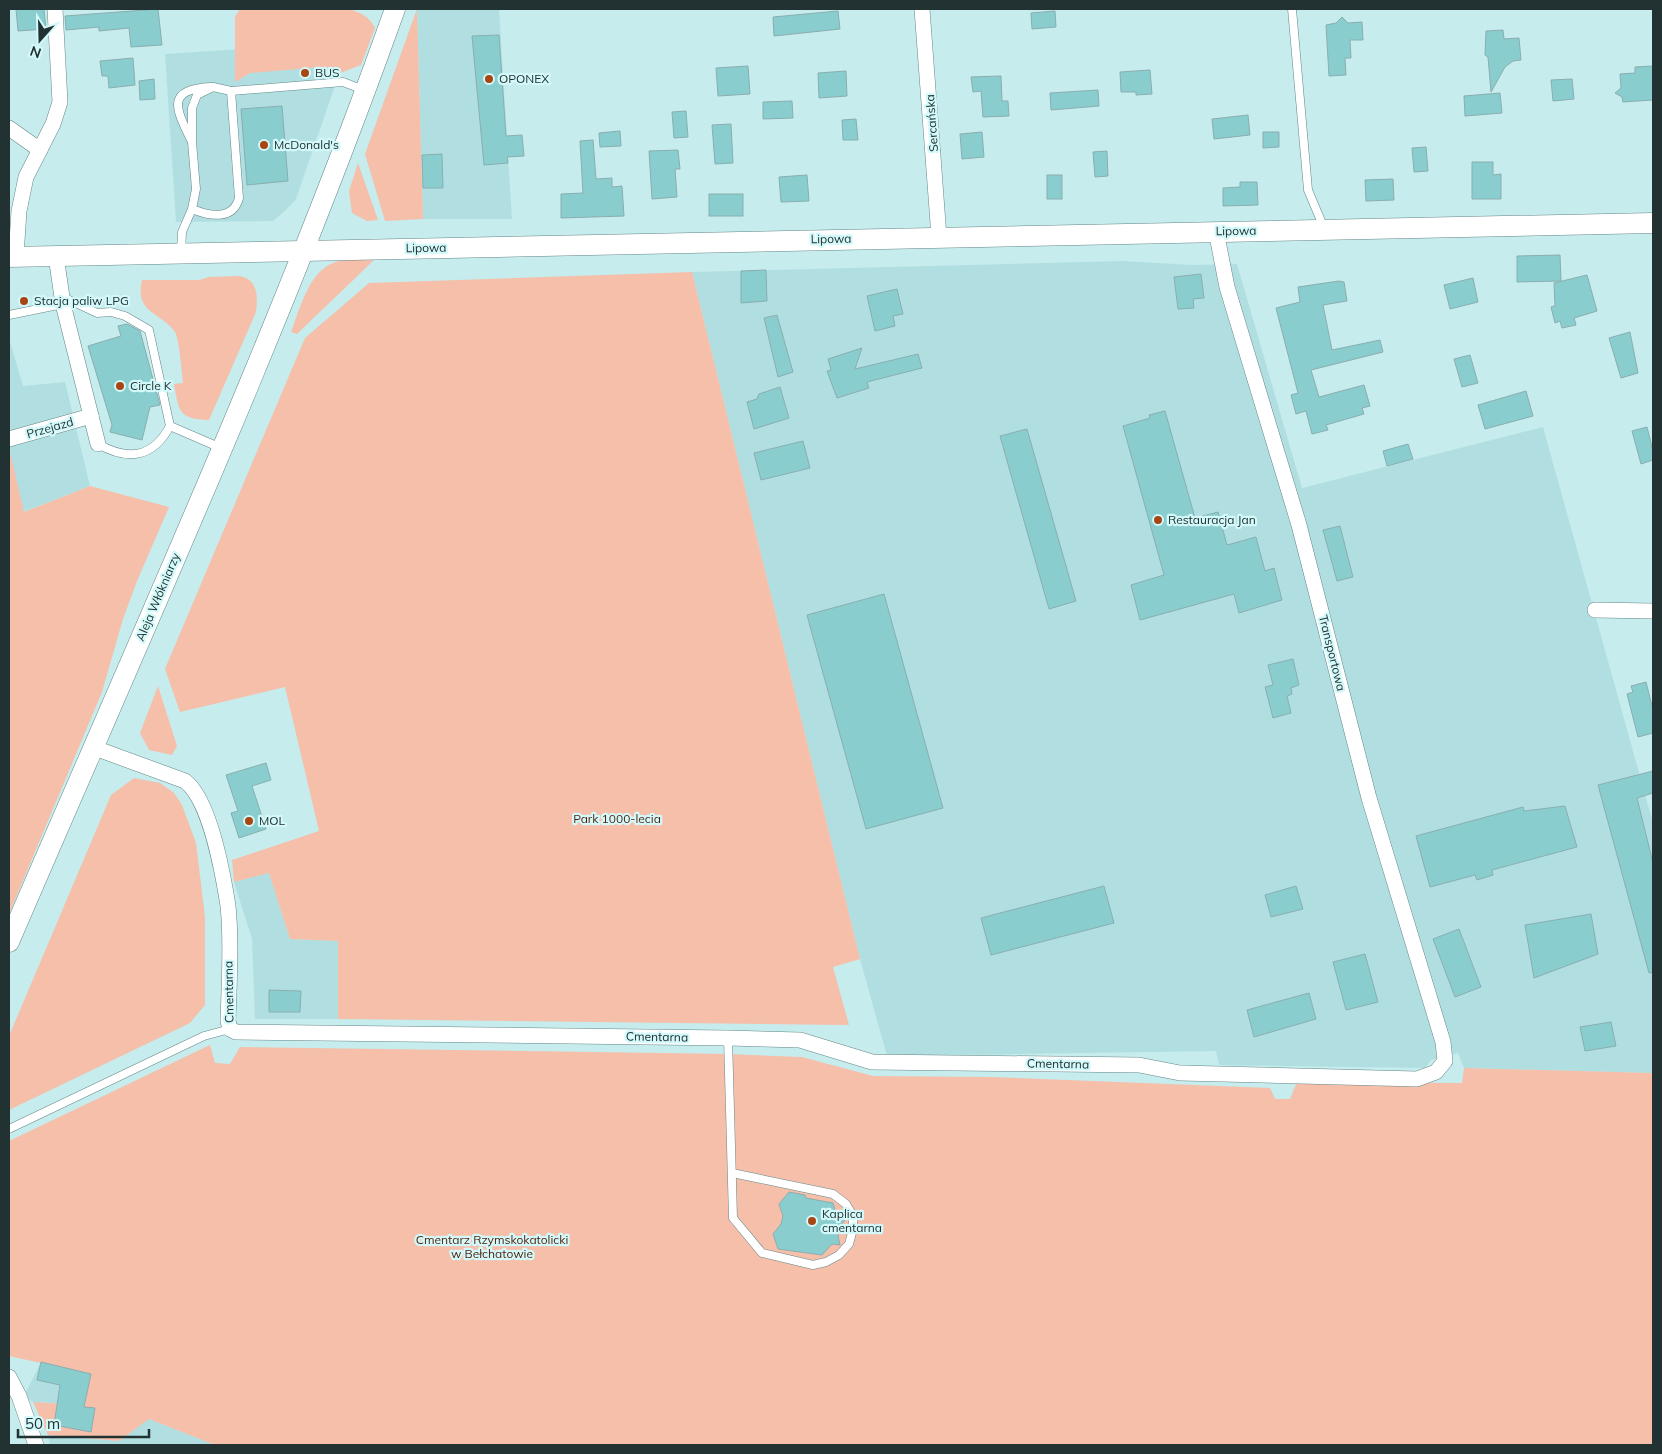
<svg xmlns="http://www.w3.org/2000/svg" width="1662" height="1454" font-family="Mulish,sans-serif">
  <style>
    .built { fill: #b1dfe1 }
    .green { fill: #f5bfaa }
    .building { fill: #89cdcf; stroke: #8aaeaf }
    .lines { fill: none; stroke-linecap: round; stroke-linejoin: round }
    .lane-casing { stroke: #658788; stroke-width: 9 }
    .street-casing { stroke: #658788; stroke-width: 16 }
    .secondary-casing { stroke: #658788; stroke-width: 21 }
    .lane { stroke: #fff; stroke-width: 8 }
    .street { stroke: #fff; stroke-width: 15 }
    .secondary { stroke: #fff; stroke-width: 20 }
    .poi-dot { fill: #a94413; stroke: #d3f9fa; stroke-width: 2 }
    .labels { text-anchor: middle; stroke-width: 4.5; stroke-linejoin: round; paint-order: stroke }
    .poi-label { font-size: 12px; fill: #223131; stroke: #d3f9fa; text-anchor: start }
    .street-label { font-size: 12px; fill: #223131; stroke: #d3f9fa }
    .park-label { font-size: 12px; fill: #4f1f0a; stroke: #d3f9fa }
  </style>
  <rect width="100%" height="100%" fill="#c6eced"/>
  <g class="built">
    <path d="M 417,9 L 499,9 L 512,219 L 423,219 Z"/>
    <path d="M 350,42 L 296,199 L 285,211 L 273,221 L 176,222 L 165,54 Z"/>
    <path d="M 1123,261 L 1192,265 L 1237,264 L 1302,488 L 1543,427 L 1653,823 L 1653,1073 L 1464,1068 L 1458,1053 L 1431,1060 L 1425,1068 L 1219,1065 L 1216,1051 L 887,1056 L 860,959 L 692,272 Z"/>
    <path d="M 9,338 L 23,386 L 65,382 L 90,486 L 23,512 L 9,447 Z"/>
    <path d="M 269,872 L 290,939 L 338,941 L 338,1019 L 255,1019 L 252,939 L 234,882 Z"/>
    <path d="M 41,1362 L 91,1374 L 84,1405 L 33,1402 L 24,1396 Z"/>
    <path d="M 149,1419 L 215,1445 L 50,1445 L 48,1435 L 119,1441 Z"/>
  </g>
  <g class="green">
    <path d="M 240,9 L 349,9 C 361,13 369,16 375,28 L 361,65 L 340,73 L 322,67 L 250,73 L 235,82 L 235,17 Z"/>
    <path d="M 417,9 L 423,219 L 385,221 L 365,154 Z"/>
    <path d="M 358,163 L 378,220 L 367,221 L 352,213 L 349,191 Z"/>
    <path d="M 374,260 L 297,334 L 291,332 C 301,307 309,268 339,261 C 349,259 363,261 374,260 Z"/>
    <path d="M 692,272 L 860,959 L 833,967 L 849,1025 L 338,1019 L 338,941 L 290,939 L 269,873 L 234,882 L 232,860 L 319,831 L 285,687 L 180,712 L 165,669 L 305,338 L 369,283 Z"/>
    <path d="M 240,276 C 258,280 258,296 256,312 L 209,420 C 179,419 179,412 174,384 L 183,383 C 182,374 179,338 175,332 C 162,312 134,314 142,280 L 199,280 L 209,277 Z"/>
    <path d="M 9,448 L 24,512 L 90,486 L 169,507 L 137,581 L 123,619 L 102,692 L 9,914 Z"/>
    <path d="M 158,686 L 177,746 L 172,755 L 149,750 L 140,733 Z"/>
    <path d="M 134,778 L 160,783 L 174,793 L 182,805 L 196,843 L 205,917 L 205,1005 L 190,1023 L 9,1110 L 9,1036 L 111,795 Z"/>
    <path d="M 210,1045 L 215,1063 L 230,1064 L 240,1047 L 728,1054 L 802,1057 L 873,1076 L 991,1077 L 1270,1088 L 1275,1099 L 1290,1099 L 1297,1082 L 1462,1083 L 1464,1068 L 1653,1073 L 1653,1445 L 215,1445 L 149,1419 L 119,1441 L 48,1435 L 33,1402 L 84,1405 L 91,1374 L 9,1356 L 9,1141 Z"/>
  </g>
  <g class="building">
    <path d="M 16,9 L 44,9 L 46,29 L 18,31 Z"/>
    <path d="M 158,9 L 162,45 L 131,47 L 129,28 L 99,31 L 99,27 L 66,30 L 65,16 Z"/>
    <path d="M 838,11 L 840,29 L 774,36 L 773,17 Z"/>
    <path d="M 1055,11 L 1056,27 L 1032,29 L 1031,13 Z"/>
    <path d="M 1342,17 L 1348,23 L 1362,22 L 1363,40 L 1350,40 L 1351,58 L 1345,58 L 1346,75 L 1329,76 L 1326,25 L 1336,23 Z"/>
    <path d="M 1503,30 L 1504,39 L 1519,38 L 1521,60 L 1513,61 L 1505,67 L 1491,92 L 1488,57 L 1485,55 L 1486,31 Z"/>
    <path d="M 499,35 L 506,136 L 522,135 L 524,156 L 507,157 L 508,163 L 484,165 L 472,36 Z"/>
    <path d="M 133,58 L 135,85 L 109,88 L 108,76 L 102,76 L 100,61 Z"/>
    <path d="M 748,66 L 750,94 L 718,96 L 716,68 Z"/>
    <path d="M 1653,66 L 1653,100 L 1623,102 L 1622,97 L 1615,93 L 1621,88 L 1620,74 L 1635,73 L 1635,67 Z"/>
    <path d="M 1150,70 L 1152,94 L 1136,95 L 1136,92 L 1121,92 L 1120,72 Z"/>
    <path d="M 846,71 L 847,96 L 819,98 L 818,73 Z"/>
    <path d="M 1001,76 L 1002,101 L 1008,101 L 1009,116 L 983,117 L 981,91 L 973,92 L 971,77 Z"/>
    <path d="M 154,79 L 155,99 L 140,100 L 139,81 Z"/>
    <path d="M 1572,79 L 1574,99 L 1553,101 L 1551,80 Z"/>
    <path d="M 1098,90 L 1099,106 L 1051,110 L 1050,93 Z"/>
    <path d="M 1500,93 L 1502,113 L 1465,116 L 1464,96 Z"/>
    <path d="M 792,101 L 793,118 L 763,119 L 763,102 Z"/>
    <path d="M 282,106 L 288,181 L 247,185 L 241,109 Z"/>
    <path d="M 686,111 L 688,137 L 674,138 L 672,112 Z"/>
    <path d="M 1248,115 L 1250,135 L 1214,139 L 1212,119 Z"/>
    <path d="M 856,119 L 858,140 L 843,140 L 842,120 Z"/>
    <path d="M 731,124 L 733,163 L 715,164 L 712,125 Z"/>
    <path d="M 620,131 L 621,146 L 600,147 L 599,133 Z"/>
    <path d="M 982,132 L 984,157 L 962,159 L 960,134 Z"/>
    <path d="M 1263,132 L 1279,132 L 1279,147 L 1263,148 Z"/>
    <path d="M 593,140 L 596,179 L 612,178 L 612,187 L 622,186 L 624,216 L 561,218 L 561,194 L 583,193 L 580,141 Z"/>
    <path d="M 1426,147 L 1428,171 L 1414,172 L 1412,148 Z"/>
    <path d="M 678,150 L 680,169 L 675,169 L 677,197 L 652,199 L 649,151 Z"/>
    <path d="M 1107,151 L 1108,176 L 1095,177 L 1093,152 Z"/>
    <path d="M 442,154 L 443,188 L 423,188 L 422,155 Z"/>
    <path d="M 1472,162 L 1493,162 L 1493,175 L 1501,174 L 1501,199 L 1472,199 Z"/>
    <path d="M 807,175 L 809,201 L 781,202 L 779,177 Z"/>
    <rect x="1047" y="175" width="15" height="24"/>
    <path d="M 1393,179 L 1394,200 L 1366,201 L 1365,180 Z"/>
    <path d="M 1240,182 L 1257,182 L 1258,205 L 1223,206 L 1223,188 L 1240,187 Z"/>
    <rect x="709" y="194" width="34" height="22"/>
    <path d="M 1560,255 L 1561,281 L 1517,282 L 1517,256 Z"/>
    <path d="M 766,270 L 767,301 L 741,303 L 741,271 Z"/>
    <path d="M 1201,274 L 1204,298 L 1193,299 L 1194,308 L 1178,309 L 1174,277 Z"/>
    <path d="M 1587,275 L 1597,311 L 1574,318 L 1576,325 L 1562,328 L 1560,321 L 1555,323 L 1551,307 L 1555,306 L 1554,283 Z"/>
    <path d="M 1473,278 L 1478,302 L 1450,309 L 1444,285 Z"/>
    <path d="M 1339,281 L 1344,282 L 1347,301 L 1323,305 L 1332,350 L 1380,340 L 1383,352 L 1311,370 L 1319,397 L 1364,385 L 1370,406 L 1362,408 L 1364,414 L 1326,425 L 1328,430 L 1312,434 L 1306,411 L 1296,414 L 1291,395 L 1298,393 L 1276,308 L 1300,302 L 1298,287 Z"/>
    <path d="M 897,289 L 903,314 L 893,316 L 895,326 L 875,331 L 867,296 Z"/>
    <path d="M 777,315 L 793,372 L 778,377 L 764,318 Z"/>
    <path d="M 127,324 L 140,331 L 160,405 L 150,407 L 142,440 L 110,432 L 112,425 L 88,346 L 121,336 L 118,326 Z"/>
    <path d="M 1630,332 L 1638,373 L 1621,378 L 1609,338 Z"/>
    <path d="M 862,348 L 855,369 L 918,354 L 922,368 L 867,382 L 869,388 L 837,398 L 827,371 L 831,370 L 828,359 Z"/>
    <path d="M 1470,355 L 1478,383 L 1462,387 L 1454,359 Z"/>
    <path d="M 780,387 L 789,418 L 754,429 L 747,402 L 757,399 L 759,394 Z"/>
    <path d="M 1526,391 L 1533,416 L 1485,429 L 1478,405 Z"/>
    <path d="M 1165,411 L 1195,518 L 1218,512 L 1227,545 L 1256,537 L 1265,571 L 1274,568 L 1282,600 L 1239,613 L 1234,594 L 1140,620 L 1131,585 L 1164,575 L 1123,426 L 1150,418 L 1149,415 Z"/>
    <path d="M 1647,427 L 1653,451 L 1653,460 L 1641,464 L 1632,431 Z"/>
    <path d="M 1027,429 L 1076,601 L 1049,609 L 1000,436 Z"/>
    <path d="M 803,441 L 810,468 L 761,480 L 754,453 Z"/>
    <path d="M 1408,444 L 1413,459 L 1387,466 L 1383,451 Z"/>
    <path d="M 1340,526 L 1353,577 L 1337,581 L 1323,530 Z"/>
    <path d="M 884,594 L 943,808 L 866,829 L 807,615 Z"/>
    <path d="M 1293,659 L 1299,685 L 1291,688 L 1292,694 L 1287,696 L 1291,713 L 1273,718 L 1265,687 L 1273,685 L 1268,665 Z"/>
    <path d="M 1646,682 L 1653,710 L 1653,733 L 1638,737 L 1627,694 L 1633,692 L 1631,686 Z"/>
    <path d="M 266,763 L 271,780 L 252,786 L 266,829 L 239,838 L 231,813 L 238,811 L 226,775 Z"/>
    <path d="M 1653,771 L 1653,793 L 1637,798 L 1653,863 L 1653,972 L 1649,973 L 1598,785 Z"/>
    <path d="M 1565,806 L 1577,847 L 1492,870 L 1493,875 L 1477,880 L 1475,875 L 1430,887 L 1416,836 L 1523,807 L 1524,811 Z"/>
    <path d="M 1104,886 L 1114,923 L 991,955 L 981,918 Z"/>
    <path d="M 1296,886 L 1303,909 L 1271,917 L 1265,895 Z"/>
    <path d="M 1591,914 L 1598,954 L 1534,978 L 1525,925 Z"/>
    <path d="M 1459,929 L 1481,987 L 1455,997 L 1433,939 Z"/>
    <path d="M 1365,954 L 1378,1002 L 1346,1010 L 1333,962 Z"/>
    <path d="M 269,990 L 301,991 L 300,1012 L 269,1012 Z"/>
    <path d="M 1309,993 L 1316,1019 L 1254,1037 L 1247,1010 Z"/>
    <path d="M 1611,1022 L 1616,1046 L 1585,1051 L 1580,1027 Z"/>
    <path d="M 789,1192 L 805,1195 L 806,1198 L 833,1203 L 837,1217 L 846,1219 L 840,1226 L 838,1236 L 840,1245 L 832,1244 L 822,1255 L 778,1249 L 773,1234 L 781,1224 L 783,1216 L 779,1204 Z"/>
    <path d="M 41,1362 L 91,1374 L 84,1407 L 95,1408 L 91,1432 L 54,1425 L 60,1385 L 37,1380 Z"/>
  </g>
  <g class="lines">
    <g class="lane-casing">
      <g id="lane">
        <path d="M 1292,9 L 1308,190 L 1324,228"/>
        <path d="M 231,91 L 343,82 L 364,90"/>
        <path d="M 191,140 C 176,109 165,89 211,87"/>
        <path d="M 181,253 L 182,232 L 192,209 L 196,189 L 192,142 L 192,108 L 197,95 L 213,87 L 231,91 L 239,198 C 233,221 209,216 192,209"/>
        <path d="M 63,297 L 97,313 L 111,312 L 125,316 L 149,330 L 170,426"/>
        <path d="M 9,315 L 63,304"/>
        <path d="M 98,444 C 128,461 153,458 170,426 L 221,448"/>
        <path d="M 728,1038 L 733,1218 L 762,1253 L 813,1265 L 826,1262 L 839,1255 L 849,1244 L 853,1229 L 853,1216 L 846,1204 L 833,1194 L 732,1173"/>
        <path d="M 9,1129 L 204,1036 L 230,1029"/>
      </g>
    </g>
    <g class="street-casing">
      <g id="street">
        <path d="M 922,9 L 939,237"/>
        <path d="M 9,128 L 40,150"/>
        <path d="M 16,256 L 19,211 L 26,177 L 53,124 L 60,102 L 55,9"/>
        <path d="M 56,256 L 63,304 L 98,444"/>
        <path d="M 9,439 L 91,416"/>
        <path d="M 1595,610 L 1653,611"/>
        <path d="M 92,747 L 185,781 C 210,800 223,874 228,906 C 232,941 229,986 228,1021 L 230,1029 L 236,1032 L 728,1038 L 800,1040 L 872,1062 L 1139,1065 L 1180,1073 L 1417,1079 L 1436,1072 L 1445,1061 L 1443,1042 L 1369,798 L 1299,525 L 1227,287 L 1216,231"/>
        <path d="M 9,1377 L 19,1396 L 36,1445"/>
      </g>
    </g>
    <g class="secondary-casing">
      <g id="secondary">
        <path d="M 9,257 L 1653,223"/>
        <path d="M 9,942 C 142,633 282,326 395,9"/>
      </g>
    </g>
    <use href="#lane" class="lane"/>
    <use href="#street" class="street"/>
    <use href="#secondary" class="secondary"/>
  </g>
  <g class="poi-dot">
    <circle cx="305" cy="73" r="5"/>
    <circle cx="489" cy="79" r="5"/>
    <circle cx="264" cy="145" r="5"/>
    <circle cx="24" cy="301" r="5"/>
    <circle cx="120" cy="386" r="5"/>
    <circle cx="1158" cy="520" r="5"/>
    <circle cx="249" cy="821" r="5"/>
    <circle cx="812" cy="1221" r="5"/>
  </g>
  <g class="labels">
    <g class="poi-label">
      <text x="315" y="77">BUS</text>
      <text x="499" y="83">OPONEX</text>
      <text x="274" y="149">McDonald's</text>
      <text x="34" y="305">Stacja paliw LPG</text>
      <text x="130" y="390">Circle K</text>
      <text x="1168" y="524">Restauracja Jan</text>
      <text x="259" y="825">MOL</text>
      <text x="822" y="1218">Kaplica<tspan x="822" dy="14">cmentarna</tspan></text>
    </g>
    <g class="street-label">
      <text transform="translate(932 123) rotate(-94)" y="4">Sercańska</text>
      <text transform="translate(1236 231) rotate(-1)" y="4">Lipowa</text>
      <text transform="translate(831 239) rotate(-1)" y="4">Lipowa</text>
      <text transform="translate(426 248) rotate(-1)" y="4">Lipowa</text>
      <text transform="translate(50 428) rotate(-16)" y="4">Przejazd</text>
      <text transform="translate(158 597) rotate(-67)" y="4">Aleja Włókniarzy</text>
      <text transform="translate(1332 653) rotate(76)" y="4">Transportowa</text>
      <text transform="translate(229 992) rotate(-91)" y="4">Cmentarna</text>
      <text transform="translate(657 1037) rotate(1)" y="4">Cmentarna</text>
      <text transform="translate(1058 1064) rotate(1)" y="4">Cmentarna</text>
    </g>
    <g class="park-label">
      <text x="617" y="823">Park 1000-lecia</text>
      <text x="492" y="1244">Cmentarz Rzymskokatolicki<tspan x="492" dy="14">w Bełchatowie</tspan></text>
    </g>
  </g>
  <rect width="1662" height="1454" fill="none" stroke="#223131" stroke-width="20"/>
  <g transform="translate(40 40) rotate(200)" stroke="#d3f9fa" stroke-width="4" paint-order="stroke">
  <path d="M0-4L9 19L0 12L-9 19Z" fill="#223131"/>
  <text y="-8" font-size="14" font-weight="bold" text-anchor="middle" fill="#223131">N</text>
  </g>
  <path d="M18 1429v8h131v-8" fill="none" stroke="#223131" stroke-width="2.5"/>
  <text x="25" y="1429" font-size="15" fill="#223131" stroke="#d3f9fa" stroke-width="4" paint-order="stroke">50 m</text>
</svg>
